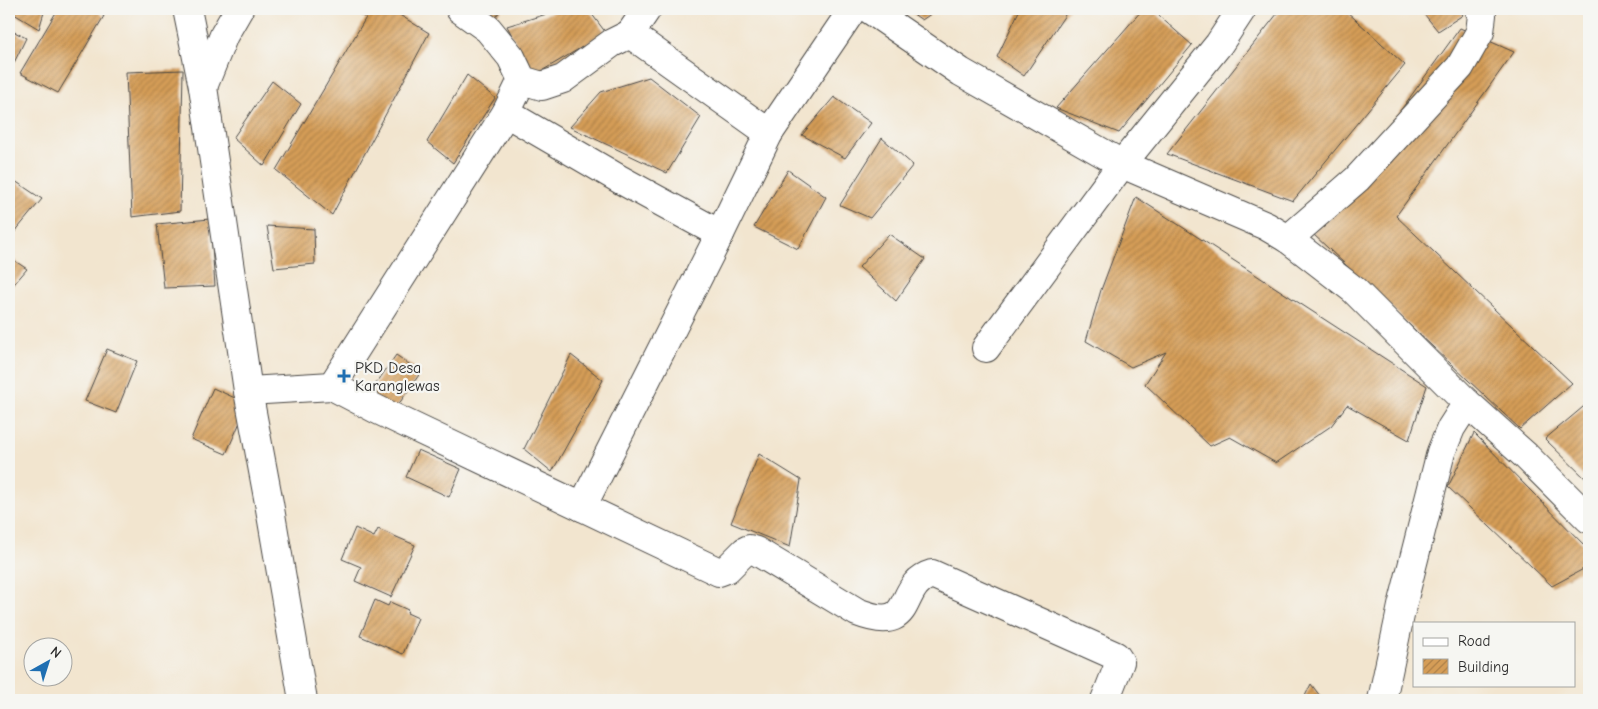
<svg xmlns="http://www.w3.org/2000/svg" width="1598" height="709" font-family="'Comic Neue',sans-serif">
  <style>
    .building { fill: url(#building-hatch) }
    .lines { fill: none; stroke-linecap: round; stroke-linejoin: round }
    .minor-casing { stroke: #494744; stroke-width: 30 }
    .minor { stroke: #fff; stroke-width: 28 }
    .poi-dot { fill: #1f6fb2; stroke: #f6f6f2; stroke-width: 2 }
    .labels { text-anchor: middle; stroke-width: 4.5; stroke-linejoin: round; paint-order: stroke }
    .poi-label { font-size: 16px; fill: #2b2b2b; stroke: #f6f6f2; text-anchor: start }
  </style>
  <defs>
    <pattern id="building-hatch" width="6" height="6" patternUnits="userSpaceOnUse" patternTransform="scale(1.25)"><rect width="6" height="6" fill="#d59d57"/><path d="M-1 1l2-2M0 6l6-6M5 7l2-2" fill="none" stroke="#ad8048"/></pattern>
  </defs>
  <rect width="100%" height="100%" fill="#f6f6f2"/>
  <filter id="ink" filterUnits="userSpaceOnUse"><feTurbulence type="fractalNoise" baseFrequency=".02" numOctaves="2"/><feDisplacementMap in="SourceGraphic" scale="10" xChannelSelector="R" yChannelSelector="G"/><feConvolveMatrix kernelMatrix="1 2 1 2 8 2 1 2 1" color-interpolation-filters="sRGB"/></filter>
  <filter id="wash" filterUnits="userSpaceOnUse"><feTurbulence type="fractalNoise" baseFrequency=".0096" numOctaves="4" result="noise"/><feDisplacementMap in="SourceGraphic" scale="20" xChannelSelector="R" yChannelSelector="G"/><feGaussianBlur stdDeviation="1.12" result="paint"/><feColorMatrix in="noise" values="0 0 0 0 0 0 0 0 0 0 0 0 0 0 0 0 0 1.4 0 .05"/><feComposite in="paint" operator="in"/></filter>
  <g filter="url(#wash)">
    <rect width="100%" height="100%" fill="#f2e5cf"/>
    <g id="blocks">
      <g class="building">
        <path d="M 9,9 L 45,9 L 39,29 L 9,11 Z"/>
        <path d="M 58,9 L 93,9 L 104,16 L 58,93 L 20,73 Z"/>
        <path d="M 350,9 L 370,9 L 364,17 Z"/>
        <path d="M 371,9 L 390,9 L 429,33 L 332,215 L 276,170 Z"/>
        <path d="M 486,9 L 502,9 L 495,17 Z"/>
        <path d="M 563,9 L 588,9 L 606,33 L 533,76 L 507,26 Z"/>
        <path d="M 906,9 L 938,9 L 922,20 Z"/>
        <path d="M 1020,9 L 1069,9 L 1024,76 L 997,57 Z"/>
        <path d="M 1143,9 L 1151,9 L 1192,45 L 1119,133 L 1056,108 Z"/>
        <path d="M 1281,9 L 1344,9 L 1405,65 L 1293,201 L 1167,154 Z"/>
        <path d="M 1420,9 L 1458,9 L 1463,15 L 1438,31 Z"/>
        <path d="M 1460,28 L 1514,52 L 1396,216 L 1572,383 L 1520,429 L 1312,233 Z"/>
        <path d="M 9,29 L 26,38 L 9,73 Z"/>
        <path d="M 183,70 L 180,211 L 132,217 L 126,72 Z"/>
        <path d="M 467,75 L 495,98 L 453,163 L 427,142 Z"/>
        <path d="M 649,77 L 701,117 L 667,173 L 570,127 L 601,92 Z"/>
        <path d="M 272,81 L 301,104 L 264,166 L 233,138 Z"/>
        <path d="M 834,97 L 871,123 L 845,158 L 802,135 Z"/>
        <path d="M 882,138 L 913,165 L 870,218 L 840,205 Z"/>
        <path d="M 788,170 L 826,197 L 798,249 L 754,227 Z"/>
        <path d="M 9,177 L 42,199 L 9,239 Z"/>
        <path d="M 1136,197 L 1427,386 L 1409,440 L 1347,405 L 1331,426 L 1276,463 L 1230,437 L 1210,446 L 1145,384 L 1166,352 L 1131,367 L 1086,341 L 1101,290 Z"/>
        <path d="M 210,219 L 215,286 L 164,288 L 157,224 Z"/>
        <path d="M 267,226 L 314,229 L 315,264 L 274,268 Z"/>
        <path d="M 889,234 L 925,259 L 896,301 L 859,267 Z"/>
        <path d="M 9,257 L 27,269 L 9,290 Z"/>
        <path d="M 107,349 L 137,361 L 116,413 L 85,401 Z"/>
        <path d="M 396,355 L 421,372 L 394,411 L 369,394 Z"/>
        <path d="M 571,355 L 603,380 L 552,472 L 524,449 Z"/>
        <path d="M 213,388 L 248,404 L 226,454 L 191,439 Z"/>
        <path d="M 1589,402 L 1589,482 L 1545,439 Z"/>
        <path d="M 1474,433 L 1589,550 L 1589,566 L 1552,586 L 1448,487 Z"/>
        <path d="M 418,450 L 461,469 L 449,497 L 406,477 Z"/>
        <path d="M 759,454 L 801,480 L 790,547 L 731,523 Z"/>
        <path d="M 355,528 L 374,537 L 378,529 L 415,545 L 391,597 L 355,581 L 361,567 L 342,559 Z"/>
        <path d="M 375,600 L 388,606 L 390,602 L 408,610 L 407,613 L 418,618 L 403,654 L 360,636 Z"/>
        <path d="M 1311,684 L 1323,700 L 1303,700 Z"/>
      </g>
    </g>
  </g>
  <g filter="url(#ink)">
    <use href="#blocks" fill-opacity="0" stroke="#494744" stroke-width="1"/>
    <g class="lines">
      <g class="minor-casing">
        <g id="minor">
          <path d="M 187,9 L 203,87 L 248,391 L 269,503 L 303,700"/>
          <path d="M 460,9 L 488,29 L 511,57 L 522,80 L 542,86 L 563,79 L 612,43 L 630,34 L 769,133 L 853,9"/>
          <path d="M 869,9 L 961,72 L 1122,164 L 1266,226 L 1288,239 L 1354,290 L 1467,403 L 1451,428 L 1441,452 L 1402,606 L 1382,700"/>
          <path d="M 630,34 L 647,9"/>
          <path d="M 203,87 L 224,35 L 239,9"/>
          <path d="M 506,113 L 621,180 L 720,234"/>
          <path d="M 1288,239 L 1357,179 L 1460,67 L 1480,32 L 1482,15 L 1479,9"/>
          <path d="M 986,348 L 1122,164 L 1219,44 L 1242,9"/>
          <path d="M 332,386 L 506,113 L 522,80"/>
          <path d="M 248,391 L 332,386 L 378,410 L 719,572 L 727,569 L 745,551 L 749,549 L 756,551 L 857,612 C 919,636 894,585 932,574 L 1116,656 L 1120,662 L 1105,700"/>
          <path d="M 1467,403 L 1526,456 L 1589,519"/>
          <path d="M 582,507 L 720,234 L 769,133"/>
        </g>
      </g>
      <use href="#minor" class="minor"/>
    </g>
  </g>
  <path class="poi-dot" d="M341.5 368.5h5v5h5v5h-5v5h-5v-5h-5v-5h5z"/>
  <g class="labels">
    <g class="poi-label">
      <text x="355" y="373">PKD Desa<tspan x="355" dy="18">Karanglewas</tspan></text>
    </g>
  </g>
  <rect width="1598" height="709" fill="none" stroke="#f6f6f2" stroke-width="30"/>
  <rect x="1413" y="622" width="162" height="65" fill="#f6f6f2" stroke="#a5a5a2"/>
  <rect x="1423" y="638" width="25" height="8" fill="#ffffff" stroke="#a5a5a2"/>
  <text x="1458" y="646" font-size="15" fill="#2b2b2b">Road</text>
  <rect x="1423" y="659" width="25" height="15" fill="url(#building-hatch)" stroke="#a5a5a2"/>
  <text x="1458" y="672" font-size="15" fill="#2b2b2b">Building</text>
  <g transform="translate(48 662) rotate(39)"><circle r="24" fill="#f6f6f2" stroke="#a5a5a2"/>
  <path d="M0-4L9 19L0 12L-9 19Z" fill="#1f6fb2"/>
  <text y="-8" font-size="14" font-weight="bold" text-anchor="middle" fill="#2b2b2b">N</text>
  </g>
</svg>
